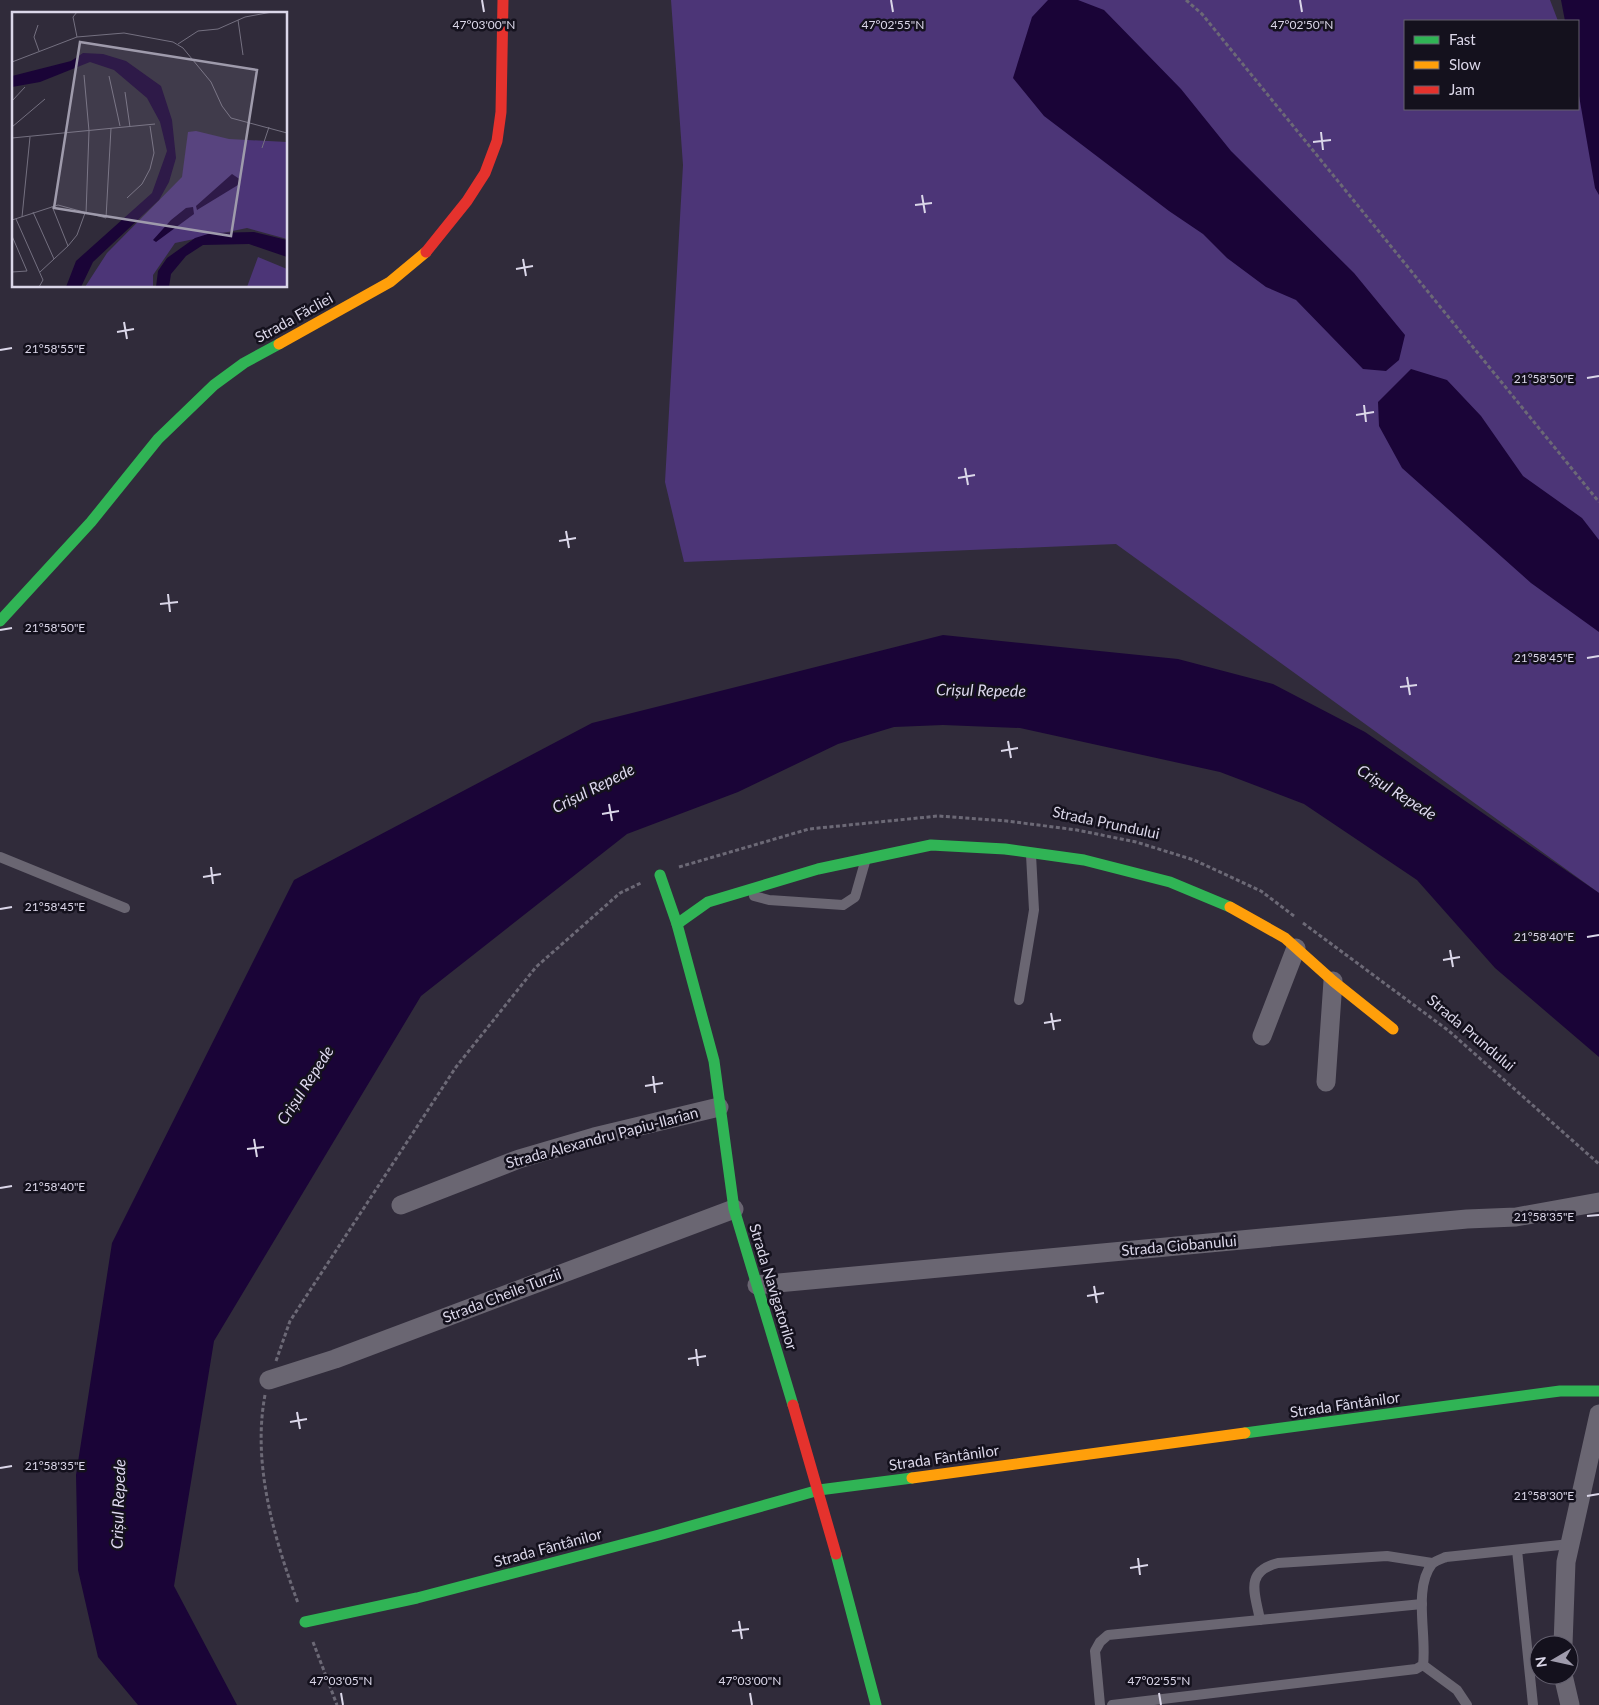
<svg xmlns="http://www.w3.org/2000/svg" width="1599" height="1705" font-family="Lato,sans-serif">
  <style>
    .green { fill: #4c3577 }
    .water { fill: #1a0437 }
    .lines { fill: none; stroke-linecap: round; stroke-linejoin: round }
    .path { stroke: #6c6976; stroke-width: 3; stroke-dasharray: 4 2.5; stroke-linecap: butt }
    .lane { stroke: #6a6672; stroke-width: 10 }
    .street { stroke: #6a6672; stroke-width: 19 }
    .fast { stroke: #30b455; stroke-width: 11 }
    .slow { stroke: #ff9f0a; stroke-width: 11 }
    .jam { stroke: #e5322d; stroke-width: 11 }
    .ticks { fill: none; stroke: #dbd7e9; stroke-width: 2 }
    .labels { text-anchor: middle; stroke-width: 5; stroke-linejoin: round; paint-order: stroke }
    .street-label { font-size: 15px; fill: #dbd7e9; stroke: #14111d }
    .water-label { font-size: 16px; font-style: italic; fill: #ddd8ee; stroke: #14111d }
    .inset-road { fill: none; stroke: #747080; stroke-width: 1 }
    .view { fill: #9f9bac; fill-opacity: 0.15; stroke: #9f9bac; stroke-width: 2.5 }
    .inset-edge { fill: none; stroke: #dbd7e9; stroke-width: 2.5 }
    .ticks-label { font-size: 12px; text-anchor: middle; fill: #dbd7e9; stroke: #14111d; stroke-width: 5; stroke-linejoin: round; paint-order: stroke }
  </style>
  <rect width="100%" height="100%" fill="#302b3a"/>
  <path class="green" d="M 671,0 L 1550,0 L 1558,21 L 1405,21 L 1405,109 L 1578,109 L 1578,74 L 1599,132 L 1599,893 L 1116,544 L 684,562 L 665,482 L 683,165 Z"/>
  <g class="water">
    <path d="M 1048,0 L 1078,0 L 1104,10 L 1181,89 L 1231,151 L 1354,273 L 1405,335 L 1399,360 L 1386,371 L 1363,369 L 1296,300 L 1266,287 L 1227,258 L 1203,234 L 1169,211 L 1044,116 L 1013,78 L 1032,17 Z"/>
    <path d="M 1561,0 L 1599,0 L 1599,195 L 1595,188 L 1578,90 L 1578,21 L 1565,21 Z"/>
    <path d="M 1411,369 L 1447,380 L 1481,416 L 1523,476 L 1582,518 L 1599,540 L 1599,632 L 1531,583 L 1402,468 L 1379,426 L 1378,402 Z"/>
    <path d="M 943,635 L 1178,659 L 1273,684 L 1365,732 L 1599,893 L 1599,1057 L 1495,968 L 1417,880 L 1304,804 L 1220,772 L 1020,728 L 943,725 L 894,727 L 838,744 L 738,792 L 627,834 L 421,996 L 214,1341 L 174,1586 L 237,1705 L 138,1705 L 98,1657 L 78,1570 L 76,1475 L 112,1243 L 294,880 L 592,723 Z"/>
  </g>
  <g class="lines">
    <g class="path">
      <path d="M 1186,0 L 1202,14 L 1599,502"/>
      <path d="M 679,867 L 809,829 L 938,816 L 1007,821 L 1077,830 L 1136,842 L 1194,860 L 1261,891 L 1294,916"/>
      <path d="M 1303,923 L 1449,1031 L 1599,1164"/>
      <path d="M 276,1361 L 290,1321 L 456,1067 L 536,967 L 620,893 L 641,883"/>
      <path d="M 265,1395 C 252,1464 274,1538 298,1603"/>
      <path d="M 313,1642 L 337,1705"/>
    </g>
    <g class="lane">
      <path d="M 0,857 L 125,908"/>
      <path d="M 754,896 L 769,900 L 843,905 L 855,897 L 865,862"/>
      <path d="M 1019,1000 L 1034,910 L 1031,855"/>
      <path d="M 1517,1550 L 1533,1705"/>
      <path d="M 1260,1620 C 1255,1593 1244,1572 1278,1563 L 1387,1556 L 1432,1563"/>
      <path d="M 1423,1665 L 1457,1690 L 1467,1705"/>
      <path d="M 1100,1705 L 1095,1651 L 1100,1642 L 1108,1635 L 1422,1604"/>
      <path d="M 1112,1705 L 1416,1669 L 1423,1665 C 1427,1636 1413,1588 1432,1564 C 1435,1561 1441,1559 1446,1557 L 1570,1544"/>
    </g>
    <g class="street">
      <path d="M 1262,1036 L 1296,948"/>
      <path d="M 1326,1082 L 1333,981"/>
      <path d="M 401,1205 L 519,1159 L 594,1137 L 719,1107"/>
      <path d="M 757,1285 L 1467,1219 L 1516,1217 L 1599,1202"/>
      <path d="M 269,1380 L 335,1359 L 734,1209"/>
      <path d="M 1563,1645 L 1566,1562 L 1599,1414"/>
      <path d="M 1563,1675 L 1570,1705"/>
    </g>
    <g class="fast">
      <path d="M 0,621 L 91,522 L 158,439 L 214,385 L 244,363 L 279,344"/>
      <path d="M 660,875 L 677,924 L 714,1061 L 734,1209 L 793,1405"/>
      <path d="M 677,924 L 708,902 L 818,869 L 931,845 L 1005,849 L 1084,860 L 1170,882 L 1230,907"/>
      <path d="M 1245,1433 L 1560,1391 L 1599,1391"/>
      <path d="M 836,1554 L 876,1705"/>
      <path d="M 305,1622 L 417,1598 L 659,1535 L 819,1490 L 912,1478"/>
    </g>
    <g class="slow">
      <path d="M 279,344 L 390,282 L 426,252"/>
      <path d="M 1230,907 L 1285,938 L 1333,981 L 1393,1029"/>
      <path d="M 912,1478 L 1245,1433"/>
    </g>
    <g class="jam">
      <path d="M 426,252 L 467,201 L 485,173 L 497,141 L 501,112 L 503,0"/>
      <path d="M 793,1405 L 836,1554"/>
    </g>
  </g>
  <path class="ticks" d="M 482,0 L 484,12M 891,0 L 893,12M 1300,0 L 1302,12M 1321,132 L 1323,150M 1313,142 L 1331,140M 922,195 L 925,213M 915,205 L 932,203M 523,259 L 526,276M 516,269 L 533,266M 124,322 L 127,339M 117,332 L 134,329M 0,350 L 12,348M 1587,378 L 1599,376M 1364,405 L 1366,422M 1356,415 L 1374,412M 965,468 L 968,485M 958,478 L 975,475M 566,531 L 569,548M 559,541 L 576,538M 168,594 L 170,612M 160,604 L 178,602M 0,630 L 12,628M 1587,658 L 1599,656M 1407,677 L 1410,695M 1400,687 L 1417,685M 1008,741 L 1011,758M 1001,751 L 1018,748M 609,804 L 612,821M 602,814 L 619,811M 211,867 L 213,884M 203,877 L 221,874M 0,909 L 12,907M 1587,937 L 1599,935M 1450,950 L 1453,967M 1443,960 L 1460,957M 1051,1013 L 1054,1030M 1044,1023 L 1061,1020M 653,1076 L 655,1093M 645,1086 L 663,1083M 254,1139 L 257,1157M 247,1149 L 264,1147M 0,1188 L 12,1186M 1587,1216 L 1599,1215M 1094,1286 L 1097,1303M 1087,1296 L 1104,1293M 696,1349 L 698,1366M 688,1359 L 706,1356M 297,1412 L 300,1429M 290,1422 L 307,1419M 0,1468 L 12,1466M 1587,1496 L 1599,1494M 1138,1558 L 1140,1575M 1130,1568 L 1148,1565M 739,1621 L 742,1639M 732,1631 L 749,1629M 341,1693 L 343,1705M 750,1693 L 752,1705M 1159,1693 L 1161,1705"/>
  <g class="labels">
    <g class="street-label">
      <text transform="translate(294 318) rotate(-29)" y="5">Strada Făcliei</text>
      <text transform="translate(1106 823) rotate(12)" y="5">Strada Prundului</text>
      <text transform="translate(1471 1033) rotate(40)" y="5">Strada Prundului</text>
      <text transform="translate(602 1138) rotate(-15)" y="5">Strada Alexandru Papiu-Ilarian</text>
      <text transform="translate(1179 1246) rotate(-5)" y="5">Strada Ciobanului</text>
      <text transform="translate(773 1287) rotate(73)" y="5">Strada Navigatorilor</text>
      <text transform="translate(502 1296) rotate(-21)" y="5">Strada Cheile Turzii</text>
      <text transform="translate(1345 1405) rotate(-8)" y="5">Strada Fântânilor</text>
      <text transform="translate(944 1458) rotate(-8)" y="5">Strada Fântânilor</text>
      <text transform="translate(548 1548) rotate(-15)" y="5">Strada Fântânilor</text>
    </g>
    <g class="water-label">
      <text transform="translate(981 690) rotate(1)" y="6">Crișul Repede</text>
      <text transform="translate(593 788) rotate(-27)" y="6">Crișul Repede</text>
      <text transform="translate(1397 792) rotate(32)" y="6">Crișul Repede</text>
      <text transform="translate(305 1085) rotate(-57)" y="6">Crișul Repede</text>
      <text transform="translate(118 1504) rotate(-88)" y="6">Crișul Repede</text>
    </g>
  </g>
  <g transform="translate(12 12)">
    <rect width="275" height="275" fill="#302b3a"/>
    <path d="M 184,119 L 217,127 L 275,130 L 275,227 L 235,216 L 163,231 L 141,263 L 141,275 L 73,275 L 95,241 L 170,165 L 176,120 ZM 246,245 L 275,257 L 275,275 L 235,275 Z" fill="#4c3577"/>
    <path d="M 71,41 L 91,42 L 114,49 L 149,74 L 160,108 L 164,146 L 157,170 L 147,188 L 81,250 L 69,275 L 54,275 L 64,249 L 140,181 L 155,139 L 148,110 L 135,86 L 102,58 L 78,50 L 28,70 L 0,75 L 0,64 L 59,49 ZM 220,162 L 229,168 L 226,173 L 185,198 L 184,194 ZM 181,195 L 182,202 L 144,230 L 141,228 L 159,208 L 174,196 ZM 242,220 L 275,228 L 275,245 L 237,232 L 191,233 L 174,244 L 159,262 L 157,275 L 144,275 L 146,259 L 155,246 L 183,226 L 199,221 Z" fill="#1a0437"/>
    <path class="inset-road" d="M 65,0 L 61,5 L 65,25M 226,8 L 231,43M 26,13 L 22,25 L 27,39M 166,32 L 186,19 L 206,17 L 233,5 L 260,0M 0,50 L 65,25 L 112,21 L 161,30 L 171,36 L 199,70 L 210,94 L 219,106 L 275,121M 72,63 L 77,119 L 74,202M 97,64 L 108,114M 113,80 L 118,115M 0,89 L 13,75M 0,115 L 33,87M 0,126 L 143,112M 250,136 L 257,115M 115,186 L 130,172 L 138,157 L 142,141 L 138,114M 40,194 L 56,234M 21,200 L 42,247M 10,205 L 18,125M 4,207 L 31,268 L 27,275M 0,208 L 46,193 L 94,206 L 99,116M 0,224 L 15,259 L 0,260M 28,260 L 56,234 L 65,223 L 73,201"/>
    <path class="view" d="M 68,30 L 245,58 L 219,224 L 42,196 Z"/>
    <rect width="275" height="275" class="inset-edge"/>
  </g>
  <g class="ticks-label">
    <text x="484" y="29">47°03'00"N</text>
    <text x="893" y="29">47°02'55"N</text>
    <text x="1302" y="29">47°02'50"N</text>
    <text x="55" y="353">21°58'55"E</text>
    <text x="1544" y="383">21°58'50"E</text>
    <text x="55" y="632">21°58'50"E</text>
    <text x="1544" y="662">21°58'45"E</text>
    <text x="55" y="911">21°58'45"E</text>
    <text x="1544" y="941">21°58'40"E</text>
    <text x="55" y="1191">21°58'40"E</text>
    <text x="1544" y="1221">21°58'35"E</text>
    <text x="55" y="1470">21°58'35"E</text>
    <text x="1544" y="1500">21°58'30"E</text>
    <text x="341" y="1685">47°03'05"N</text>
    <text x="750" y="1685">47°03'00"N</text>
    <text x="1159" y="1685">47°02'55"N</text>
  </g>
  <rect x="1404" y="20" width="175" height="90" fill="#14111d" stroke="#64606f"/>
  <rect x="1414" y="36" width="25" height="8" fill="#30b455" stroke="#64606f"/>
  <text x="1449" y="45" font-size="15" fill="#dbd7e9">Fast</text>
  <rect x="1414" y="61" width="25" height="8" fill="#ff9f0a" stroke="#64606f"/>
  <text x="1449" y="70" font-size="15" fill="#dbd7e9">Slow</text>
  <rect x="1414" y="86" width="25" height="8" fill="#e5322d" stroke="#64606f"/>
  <text x="1449" y="95" font-size="15" fill="#dbd7e9">Jam</text>
  <g transform="translate(1554 1660) rotate(261)"><circle r="24" fill="#14111d" stroke="#64606f"/>
  <path d="M0-4L9 19L0 12L-9 19Z" fill="#9f9bac"/>
  <text y="-8" font-size="14" font-weight="bold" text-anchor="middle" fill="#dbd7e9">N</text>
  </g>
</svg>
